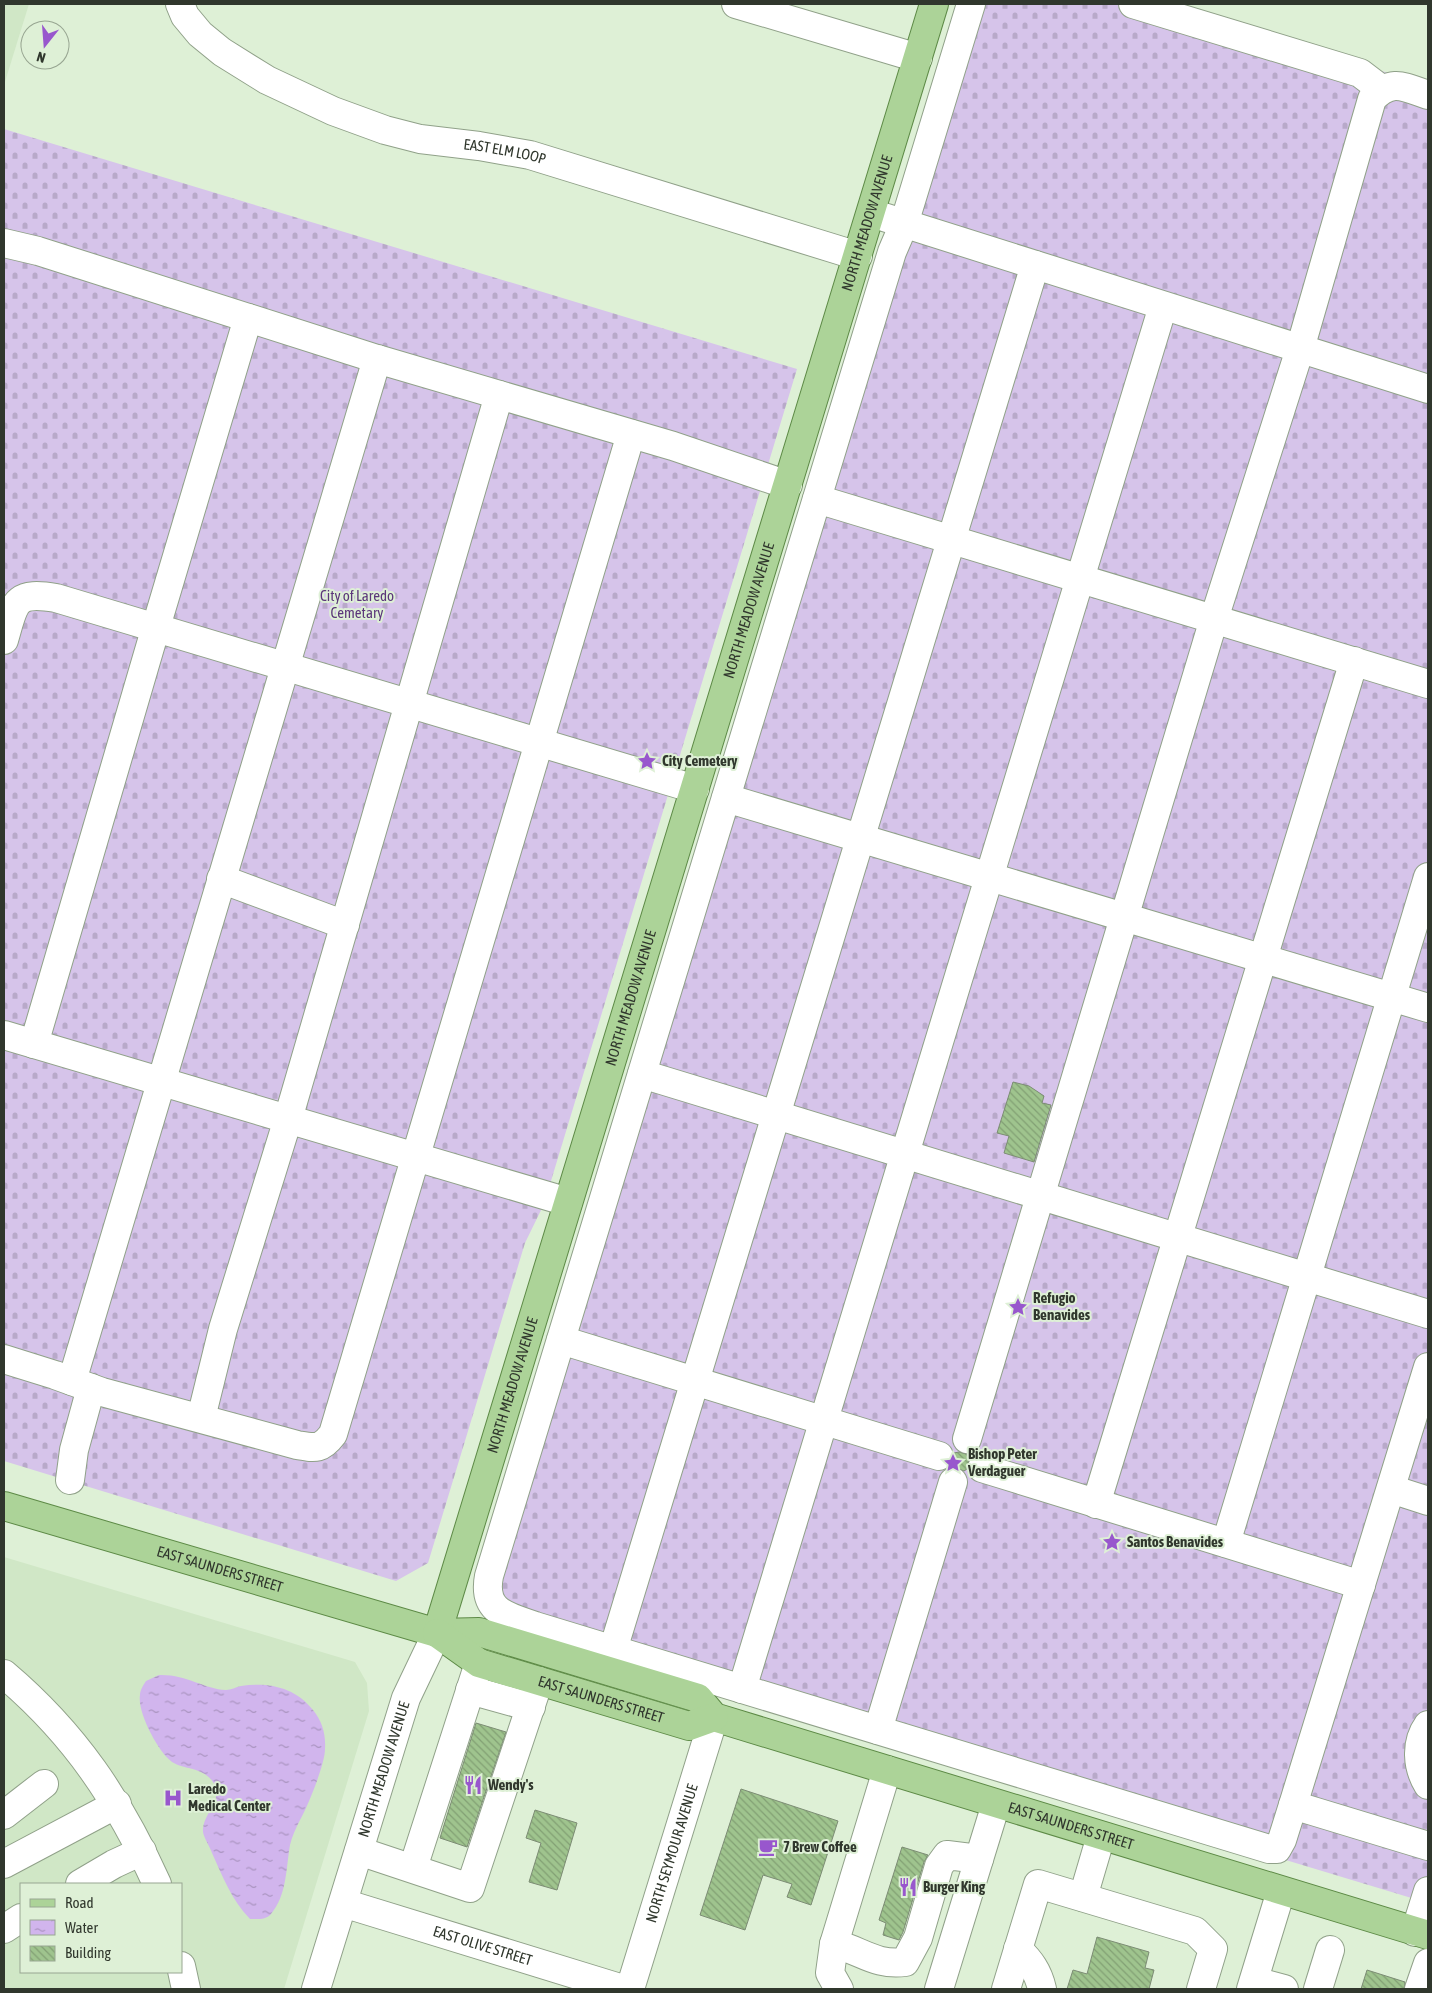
<svg xmlns="http://www.w3.org/2000/svg" width="1432" height="1993" font-family="'Asap Condensed',sans-serif">
  <style>
    .built { fill: #d0e7c6; fill-rule: evenodd }
    .cemetery { fill: url(#cemetery-stones) }
    .water { fill: url(#water-ripples) }
    .building { fill: url(#building-back-hatch); stroke: #7c8c74 }
    .lines { fill: none; stroke-linecap: round; stroke-linejoin: round }
    .minor-casing { stroke: #90a189; stroke-width: 30 }
    .major-casing { stroke: #5d8a46; stroke-width: 30 }
    .minor { stroke: #fff; stroke-width: 28 }
    .major { stroke: #acd398; stroke-width: 28 }
    .labels { text-anchor: middle; stroke-width: 4; stroke-linejoin: round; paint-order: stroke }
    .street-label { font-size: 15px; fill: #30372d; stroke: #def0d6 }
    .park-label { font-size: 15px; fill: #5b367a; stroke: #def0d6 }
    .poi-label { font-size: 15px; font-weight: bold; fill: #30372d; stroke: #def0d6; text-anchor: start }
  </style>
  <defs>
    <pattern id="cemetery-stones" width="16" height="16" patternUnits="userSpaceOnUse" patternTransform="scale(1.25)"><rect width="16" height="16" fill="#d6c4ea"/><path d="M2 7V4a2 2 0 0 1 4 0v3zM10 15v-3a2 2 0 0 1 4 0v3z" fill="#b8a9c9"/></pattern>
    <pattern id="water-ripples" width="26" height="14" patternUnits="userSpaceOnUse" patternTransform="scale(1.25)"><rect width="26" height="14" fill="#d1b5ed"/><path d="M2 4q2-2 4 0t4 0M15 11q2-2 4 0t4 0" fill="none" stroke="#aa94c0"/></pattern>
    <pattern id="building-back-hatch" width="6" height="6" patternUnits="userSpaceOnUse" patternTransform="scale(1.25)"><rect width="6" height="6" fill="#9fc48e"/><path d="M-1 5l2 2M0 0l6 6M5-1l2 2" fill="none" stroke="#82a074"/></pattern>
  </defs>
  <rect width="100%" height="100%" fill="#def0d6"/>
  <g class="built">
    <path d="M 4,4 L 29,4 L 4,85 Z"/>
    <path d="M 4,1557 L 355,1662 L 367,1683 L 369,1711 L 284,1989 L 4,1989 ZM 21,1884 L 181,1884 L 181,1972 L 21,1972 Z"/>
  </g>
  <g class="cemetery">
    <path d="M 961,4 L 1160,4 L 1428,85 L 1428,1903 L 494,1620 L 476,1596 Z"/>
    <path d="M 4,129 L 797,369 L 544,1204 L 525,1243 L 428,1563 L 396,1581 L 4,1461 Z"/>
  </g>
  <path class="water" d="M 159,1675 C 186,1674 204,1689 226,1690 C 231,1690 236,1687 241,1686 C 268,1682 295,1687 313,1710 C 322,1721 326,1734 325,1749 C 325,1764 308,1806 300,1820 C 296,1828 292,1836 290,1845 C 286,1868 287,1895 271,1914 C 266,1920 258,1919 250,1919 C 231,1899 223,1877 212,1853 C 210,1847 204,1838 203,1832 C 202,1813 225,1800 213,1782 C 203,1767 185,1770 172,1762 C 158,1752 137,1712 140,1695 C 140,1690 143,1686 146,1681 Z"/>
  <g class="building">
    <path d="M 1013,1082 L 1029,1086 L 1044,1096 L 1042,1103 L 1051,1105 L 1034,1162 L 1004,1153 L 1009,1136 L 997,1133 Z"/>
    <path d="M 959,1452 L 966,1454 L 969,1458 L 967,1469 L 964,1471 L 951,1466 L 954,1460 L 954,1453 Z"/>
    <path d="M 476,1723 L 506,1732 L 467,1847 L 440,1838 Z"/>
    <path d="M 741,1789 L 838,1821 L 811,1905 L 787,1897 L 792,1884 L 763,1875 L 745,1930 L 700,1915 Z"/>
    <path d="M 535,1810 L 577,1823 L 557,1890 L 529,1882 L 541,1843 L 526,1838 Z"/>
    <path d="M 902,1847 L 928,1855 L 924,1862 L 903,1932 L 899,1940 L 883,1935 L 886,1923 L 879,1920 Z"/>
    <path d="M 1097,1937 L 1149,1952 L 1145,1968 L 1154,1970 L 1149,1989 L 1067,1989 L 1073,1970 L 1087,1974 Z"/>
    <path d="M 1367,1970 L 1405,1982 L 1404,1989 L 1361,1989 Z"/>
  </g>
  <g class="lines">
    <g class="minor-casing">
      <g id="minor">
        <path id="s1" d="M 180,4 L 185,16 L 200,34 L 222,52 L 267,80 L 333,111 L 385,130 L 420,139 L 479,146 L 530,155 L 858,256"/>
        <path d="M 736,4 L 918,58"/>
        <path d="M 971,4 L 904,224 L 892,252 L 489,1576 C 482,1612 507,1616 535,1626 L 1269,1849 L 1277,1849 L 1282,1840 L 1293,1805 L 1428,1367"/>
        <path d="M 1133,4 L 1360,73 L 1381,89"/>
        <path d="M 871,213 L 1428,389"/>
        <path d="M 4,243 L 38,251 L 377,359 L 673,446 L 788,485"/>
        <path d="M 817,499 L 1428,684"/>
        <path d="M 4,640 C 15,603 13,591 56,598 L 695,789"/>
        <path d="M 726,798 L 1428,1008"/>
        <path d="M 221,879 L 345,925"/>
        <path d="M 4,1035 L 568,1202"/>
        <path d="M 34,1044 L 153,637 L 248,318"/>
        <path d="M 642,1074 L 1428,1314"/>
        <path d="M 561,1340 L 939,1456"/>
        <path d="M 4,1359 L 55,1375 L 102,1392 L 297,1445 C 315,1448 321,1450 333,1434 L 631,434"/>
        <path d="M 72,1381 L 377,359"/>
        <path d="M 201,1418 L 223,1329 L 288,1119 L 499,395"/>
        <path d="M 967,1439 L 1214,619 L 1300,349 L 1372,99 C 1392,78 1404,87 1428,95"/>
        <path d="M 982,1468 L 1361,1585"/>
        <path d="M 70,1480 L 74,1450 L 91,1388"/>
        <path d="M 1391,1489 L 1428,1501"/>
        <path d="M 1096,1504 L 1354,661"/>
        <path d="M 1226,1543 L 1428,877"/>
        <path d="M 613,1650 L 1035,265"/>
        <path d="M 4,1674 C 75,1734 119,1800 157,1884"/>
        <path d="M 742,1689 L 1163,306"/>
        <path d="M 470,1690 L 531,1707"/>
        <path d="M 1428,1725 C 1415,1743 1417,1767 1428,1785"/>
        <path d="M 878,1730 L 953,1482"/>
        <path d="M 1293,1805 L 1428,1846"/>
        <path d="M 4,1815 L 44,1784"/>
        <path d="M 359,1851 L 470,1888 L 539,1681"/>
        <path d="M 4,1864 L 117,1804"/>
        <path d="M 413,1868 L 479,1663"/>
        <path d="M 80,1884 L 114,1864 L 142,1851"/>
        <path d="M 1083,1897 L 1101,1836"/>
        <path id="s2" d="M 343,1903 L 623,1989"/>
        <path d="M 4,1929 L 21,1918"/>
        <path d="M 1415,1932 L 1428,1891"/>
        <path d="M 834,1944 C 861,1950 875,1966 905,1962 L 918,1938 L 939,1866 L 947,1855 L 979,1859"/>
        <path d="M 1018,1949 C 1030,1961 1038,1971 1042,1989"/>
        <path d="M 181,1966 L 186,1989"/>
        <path d="M 1254,1981 L 1284,1989"/>
        <path id="s3" d="M 316,1989 L 406,1698 L 437,1633"/>
        <path id="s4" d="M 630,1989 L 714,1717"/>
        <path d="M 839,1989 L 830,1973 L 834,1944 L 887,1770"/>
        <path d="M 939,1989 L 996,1804"/>
        <path d="M 1006,1989 L 1038,1884 L 1195,1931 L 1213,1949 L 1201,1989"/>
        <path d="M 1251,1989 L 1281,1891"/>
        <path d="M 1318,1989 L 1330,1950"/>
        <path d="M 1419,1989 L 1428,1963"/>
      </g>
    </g>
    <g class="major-casing">
      <g id="major">
        <path id="s5" d="M 4,1506 L 437,1633 L 479,1632 L 698,1698 L 714,1717 L 1428,1935"/>
        <path id="s6" d="M 437,1633 L 934,4"/>
        <path id="s7" d="M 437,1633 L 479,1663 L 689,1726 L 714,1717"/>
      </g>
    </g>
    <use href="#minor" class="minor"/>
    <use href="#major" class="major"/>
  </g>
  <defs>
    <g id="sight-bare" transform="scale(1.5)"><path d="M0-6L1.8-2.2L6-1.7L2.9 1.2L3.7 5.4L0 3.3L-3.7 5.4L-2.9 1.2L-6-1.7L-1.8-2.2Z" fill="#9857cd" stroke="#def0d6" stroke-width="2.5" paint-order="stroke"/></g>
    <g id="restaurant-bare" transform="scale(1.5)"><path d="M-5-6h1v4h1v-4h1v4h1v-4h1v5L-1.5 .5V6h-2V.5L-5-1ZM5-6V6H3V1.5H1.5Q1.5-4 5-6Z" fill="#9857cd" stroke="#def0d6" stroke-width="2.5" paint-order="stroke"/></g>
    <g id="hospital-bare" transform="scale(1.5)"><path d="M-5-5h3v3.5h4V-5h3V5h-3V1.5h-4V5h-3Z" fill="#9857cd" stroke="#def0d6" stroke-width="2.5" paint-order="stroke"/></g>
    <g id="cafe-bare" transform="scale(1.5)"><path d="M-5.5-4.5H6V0H3Q3 3.5 0 3.5H-2.5Q-5.5 3.5-5.5 0ZM3-3.2v2h1.7v-2ZM-6 4.5H4V6H-6Z" fill="#9857cd" stroke="#def0d6" stroke-width="2.5" paint-order="stroke"/></g>
  </defs>
  <g fill-rule="evenodd">
    <use href="#sight-bare" x="647" y="761"/>
    <use href="#sight-bare" x="1018" y="1307"/>
    <use href="#sight-bare" x="953" y="1463"/>
    <use href="#sight-bare" x="1112" y="1542"/>
    <use href="#restaurant-bare" x="473" y="1785"/>
    <use href="#hospital-bare" x="173" y="1798"/>
    <use href="#cafe-bare" x="768" y="1847"/>
    <use href="#restaurant-bare" x="908" y="1887"/>
  </g>
  <g class="labels">
    <g class="street-label">
      <text dy="5" stroke="none"><textPath href="#s1" startOffset="368">EAST ELM LOOP</textPath></text>
      <text dy="5" stroke="none"><textPath href="#s6" startOffset="1474">NORTH MEADOW AVENUE</textPath></text>
      <text dy="5" stroke="none"><textPath href="#s6" startOffset="1069">NORTH MEADOW AVENUE</textPath></text>
      <text dy="5" stroke="none"><textPath href="#s6" startOffset="664">NORTH MEADOW AVENUE</textPath></text>
      <text dy="5" stroke="none"><textPath href="#s6" startOffset="259">NORTH MEADOW AVENUE</textPath></text>
      <text dy="5" stroke="none"><textPath href="#s5" startOffset="225">EAST SAUNDERS STREET</textPath></text>
      <text dy="5" stroke="none"><textPath href="#s7" startOffset="179">EAST SAUNDERS STREET</textPath></text>
      <text dy="5" stroke="none"><textPath href="#s3" startOffset="230">NORTH MEADOW AVENUE</textPath></text>
      <text dy="5" stroke="none"><textPath href="#s5" startOffset="1120">EAST SAUNDERS STREET</textPath></text>
      <text dy="5" stroke="none"><textPath href="#s4" startOffset="142">NORTH SEYMOUR AVENUE</textPath></text>
      <text dy="5" stroke="none"><textPath href="#s2" startOffset="146">EAST OLIVE STREET</textPath></text>
    </g>
    <g class="park-label">
      <text x="357" y="601">City of Laredo<tspan x="357" dy="17">Cemetary</tspan></text>
    </g>
    <g class="poi-label">
      <text x="662" y="766">City Cemetery</text>
      <text x="1033" y="1303">Refugio<tspan x="1033" dy="17">Benavides</tspan></text>
      <text x="968" y="1459">Bishop Peter<tspan x="968" dy="17">Verdaguer</tspan></text>
      <text x="1127" y="1547">Santos Benavides</text>
      <text x="488" y="1790">Wendy's</text>
      <text x="188" y="1794">Laredo<tspan x="188" dy="17">Medical Center</tspan></text>
      <text x="783" y="1852">7 Brew Coffee</text>
      <text x="923" y="1892">Burger King</text>
    </g>
  </g>
  <rect width="1432" height="1993" fill="none" stroke="#30372d" stroke-width="10"/>
  <rect x="20" y="1883" width="162" height="90" fill="#def0d6" stroke="#98a692"/>
  <rect x="30" y="1899" width="25" height="8" fill="#acd398" stroke="#98a692"/>
  <text x="65" y="1908" font-size="15" fill="#30372d">Road</text>
  <rect x="30" y="1920" width="25" height="15" fill="url(#water-ripples)" stroke="#98a692"/>
  <text x="65" y="1933" font-size="15" fill="#30372d">Water</text>
  <rect x="30" y="1946" width="25" height="15" fill="url(#building-back-hatch)" stroke="#98a692"/>
  <text x="65" y="1958" font-size="15" fill="#30372d">Building</text>
  <g transform="translate(45 45) rotate(197)"><circle r="24" fill="#def0d6" stroke="#98a692"/>
  <path d="M0-4L9 19L0 12L-9 19Z" fill="#9857cd"/>
  <text y="-8" font-size="14" font-weight="bold" text-anchor="middle" fill="#30372d">N</text>
  </g>
</svg>
